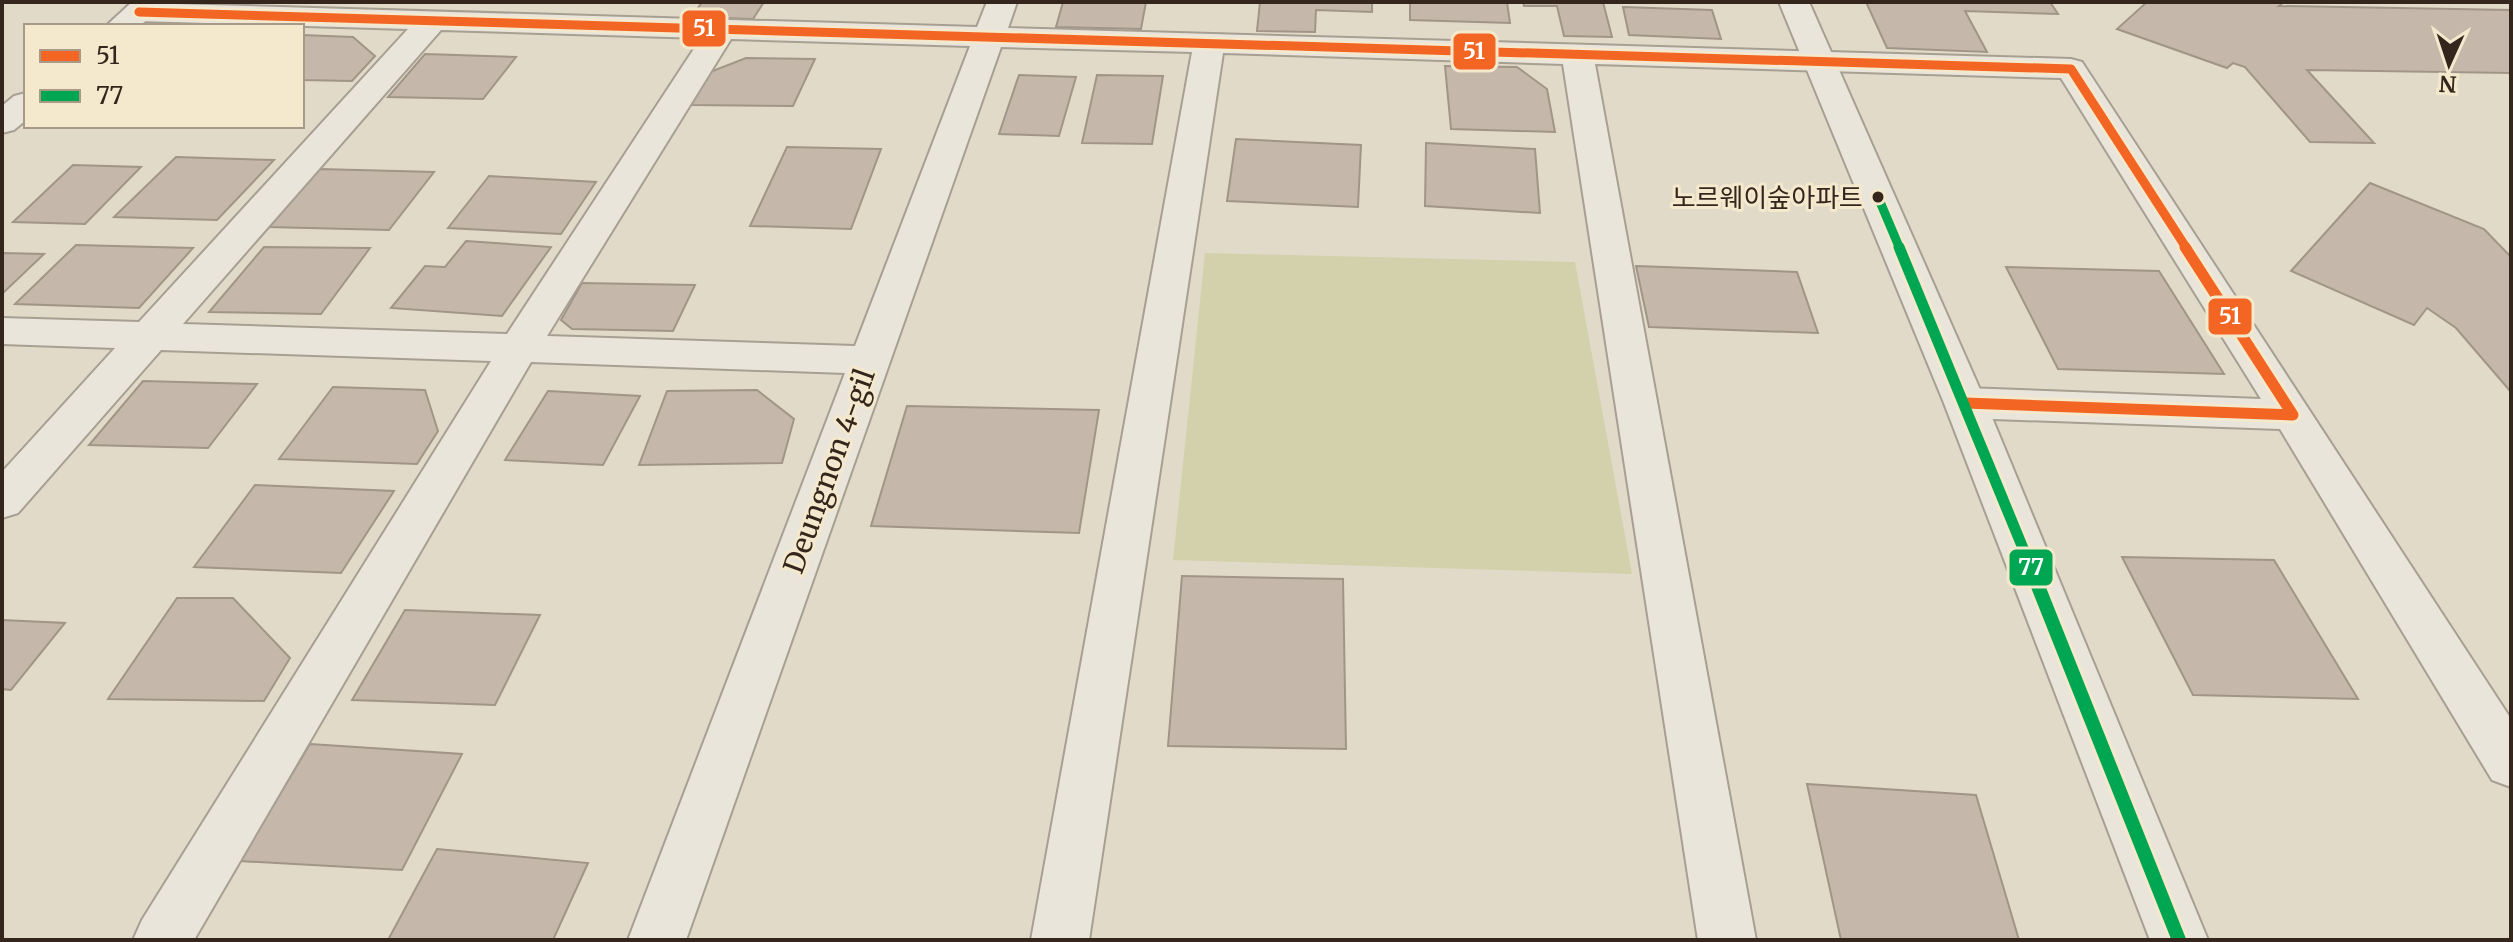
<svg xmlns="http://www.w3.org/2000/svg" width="2513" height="942" font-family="Merriweather,'Noto Sans KR',serif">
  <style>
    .green { fill: #d2d1ab }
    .building { fill: #c5b8aa; stroke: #a19588; stroke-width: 2 }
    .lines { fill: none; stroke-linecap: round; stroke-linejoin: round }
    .minor-casing { stroke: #a69f92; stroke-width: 4 }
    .tertiary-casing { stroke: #a69f92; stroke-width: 4 }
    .minor { fill: #eae5db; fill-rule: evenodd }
    .tertiary { fill: #eae5db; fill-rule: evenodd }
    .bus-1-far1-casing { stroke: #f4e8cd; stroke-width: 14 }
    .bus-1-casing { stroke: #f4e8cd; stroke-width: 17 }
    .bus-2-far2-casing { stroke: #f4e8cd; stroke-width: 14 }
    .bus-2-far1-casing { stroke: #f4e8cd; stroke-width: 17 }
    .bus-2-casing { stroke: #f4e8cd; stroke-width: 20 }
    .bus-1-far1 { stroke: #f26522; stroke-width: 9 }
    .bus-1 { stroke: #f26522; stroke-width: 11 }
    .bus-2-far2 { stroke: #00a651; stroke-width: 9 }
    .bus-2-far1 { stroke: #00a651; stroke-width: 11 }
    .bus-2 { stroke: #00a651; stroke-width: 14 }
    .bus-dot { fill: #34261c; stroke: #f4e8cd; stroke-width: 3 }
    .labels { text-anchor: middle; stroke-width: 6; stroke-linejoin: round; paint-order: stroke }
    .bus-label { font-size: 26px; fill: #34261c; stroke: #f4e8cd; text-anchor: end }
    .street-label { font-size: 28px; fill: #34261c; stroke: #f4e8cd }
    .line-badge { stroke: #f4e8cd; stroke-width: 3 }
    .badge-label { font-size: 22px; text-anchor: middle; font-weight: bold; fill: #fff }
  </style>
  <rect width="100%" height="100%" fill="#e2dac8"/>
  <path class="green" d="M 1205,253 L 1575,262 L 1632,574 L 1173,560 Z"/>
  <g class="building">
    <path d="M 702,2 L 764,2 L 753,19 L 692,17 Z"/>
    <path d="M 1063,2 L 1146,2 L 1141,29 L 1056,27 Z"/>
    <path d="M 1260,2 L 1372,2 L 1372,12 L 1316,10 L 1315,32 L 1257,31 Z"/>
    <path d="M 1410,2 L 1507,2 L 1510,23 L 1410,20 Z"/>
    <path d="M 1523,2 L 1603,2 L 1612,37 L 1564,36 L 1557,6 L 1524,6 Z"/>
    <path d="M 1866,2 L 2050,2 L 2058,14 L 1965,11 L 1987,52 L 1887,48 Z"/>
    <path d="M 2147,2 L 2284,2 L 2279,6 L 2511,10 L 2511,73 L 2307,70 L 2374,143 L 2310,142 L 2245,67 L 2233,63 L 2227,68 L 2117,29 Z"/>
    <path d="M 1623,7 L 1712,10 L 1721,39 L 1629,35 Z"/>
    <path d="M 302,35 L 353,37 L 375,56 L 352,81 L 302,80 Z"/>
    <path d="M 425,54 L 516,57 L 483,99 L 388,97 Z"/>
    <path d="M 746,58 L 815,59 L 793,106 L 691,105 L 710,72 Z"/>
    <path d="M 1445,66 L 1517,67 L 1547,89 L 1555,132 L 1451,129 Z"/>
    <path d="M 1019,75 L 1076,77 L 1059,136 L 999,134 Z"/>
    <path d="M 1097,75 L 1163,76 L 1152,144 L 1082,143 Z"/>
    <path d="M 1236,139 L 1361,145 L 1358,207 L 1227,201 Z"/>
    <path d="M 1426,143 L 1535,149 L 1540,213 L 1425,206 Z"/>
    <path d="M 787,147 L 881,149 L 851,229 L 750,226 Z"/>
    <path d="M 176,157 L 274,160 L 217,220 L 114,217 Z"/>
    <path d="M 73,165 L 141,167 L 85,224 L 13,222 Z"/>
    <path d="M 319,169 L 434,172 L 389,230 L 269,227 Z"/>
    <path d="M 489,176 L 596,182 L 561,234 L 448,228 Z"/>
    <path d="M 2370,183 L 2484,229 L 2511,257 L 2511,392 L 2456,328 L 2427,308 L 2414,325 L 2291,271 Z"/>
    <path d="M 466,241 L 551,247 L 502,316 L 391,308 L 425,266 L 445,267 Z"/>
    <path d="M 76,245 L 193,248 L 139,308 L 15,304 Z"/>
    <path d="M 264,247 L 370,248 L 321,314 L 209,312 Z"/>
    <path d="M 2,253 L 44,254 L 2,294 Z"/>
    <path d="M 1636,266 L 1797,272 L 1818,333 L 1649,327 Z"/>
    <path d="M 2006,267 L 2159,271 L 2224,374 L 2058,369 Z"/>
    <path d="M 582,283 L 695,285 L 673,331 L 572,329 L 561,320 Z"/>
    <path d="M 143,381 L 257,384 L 208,448 L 89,445 Z"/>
    <path d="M 333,387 L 425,390 L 438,431 L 417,464 L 279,459 Z"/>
    <path d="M 757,390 L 794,419 L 782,463 L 639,465 L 667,391 Z"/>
    <path d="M 548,391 L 640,396 L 603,465 L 505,460 Z"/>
    <path d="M 907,406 L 1099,410 L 1079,533 L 871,526 Z"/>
    <path d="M 255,485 L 394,491 L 341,573 L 194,567 Z"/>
    <path d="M 2122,557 L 2274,560 L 2358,699 L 2193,695 Z"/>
    <path d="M 1182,576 L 1343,579 L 1346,749 L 1168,746 Z"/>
    <path d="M 177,598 L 233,598 L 290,658 L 264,701 L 108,699 Z"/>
    <path d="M 405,610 L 540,615 L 495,705 L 352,700 Z"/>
    <path d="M 2,620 L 65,623 L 11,690 L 2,689 Z"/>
    <path d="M 310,744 L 462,754 L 402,870 L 240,861 Z"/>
    <path d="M 1807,784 L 1976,795 L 2019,940 L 1841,940 Z"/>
    <path d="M 437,849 L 588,863 L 553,940 L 388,940 Z"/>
  </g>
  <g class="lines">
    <g class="minor-casing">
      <path id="minor" d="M 987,2 L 1017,2 L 1008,28 L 2071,59 L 2082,62 L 2511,719 L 2511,787 L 2492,780 L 2280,429 L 1965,418 L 1950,413 L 1944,403 L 1950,393 L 1965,388 L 2261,399 L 2061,78 L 1595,64 L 1756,940 L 1698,940 L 1563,64 L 1223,53 L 1089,940 L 1031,940 L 1192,52 L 1001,47 L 686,940 L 628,940 L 845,373 L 531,362 L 194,940 L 133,940 L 142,920 L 491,361 L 161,350 L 18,513 L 2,518 L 2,472 L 115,348 L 2,344 L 2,318 L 139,322 L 408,29 L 139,21 L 128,18 L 124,12 L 128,6 L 139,3 L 977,27 ZM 441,30 L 701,38 L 507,334 L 183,324 ZM 731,39 L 970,46 L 855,346 L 547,336 Z"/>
    </g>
    <g class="tertiary-casing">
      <g id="tertiary">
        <path d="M 132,2 L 166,2 L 140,26 L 106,26 Z"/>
        <path d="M 1779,2 L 1809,2 L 1986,403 L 2208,940 L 2150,940 L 1944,403 Z"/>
        <path d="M 26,93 L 26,120 L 14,130 L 2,133 L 2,106 L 14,96 Z"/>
      </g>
    </g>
    <use href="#minor" class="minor"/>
    <use href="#tertiary" class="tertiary"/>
    <g class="bus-1-far1-casing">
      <path id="bus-1-far1" d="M 139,12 L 2071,69 L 2187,249"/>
    </g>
    <g class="bus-1-casing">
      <path id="bus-1" d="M 1965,403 L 2293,415 L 2185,247"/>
    </g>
    <g class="bus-2-far2-casing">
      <path id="bus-2-far2" d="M 1878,197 L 1900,249"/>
    </g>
    <g class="bus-2-far1-casing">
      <path id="bus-2-far1" d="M 1899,247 L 2027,558"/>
    </g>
    <g class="bus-2-casing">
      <path id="bus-2" d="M 2026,556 L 2179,940"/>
    </g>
    <use href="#bus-1-far1" class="bus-1-far1"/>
    <use href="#bus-1" class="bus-1"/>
    <use href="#bus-2-far2" class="bus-2-far2"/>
    <use href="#bus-2-far1" class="bus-2-far1"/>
    <use href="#bus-2" class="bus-2"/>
  </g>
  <circle class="bus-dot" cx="1878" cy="197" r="7"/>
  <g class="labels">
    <g class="bus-label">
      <text x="1863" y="207">노르웨이숲아파트</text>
    </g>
    <g class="street-label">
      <text transform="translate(829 471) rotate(-70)" y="10">Deungnon 4-gil</text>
    </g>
  </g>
  <g class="line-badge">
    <rect x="681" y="9" width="46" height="39" rx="8" fill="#f26522"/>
    <rect x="1452" y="32" width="45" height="39" rx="8" fill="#f26522"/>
    <rect x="2207" y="297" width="46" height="39" rx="8" fill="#f26522"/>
    <rect x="2008" y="548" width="46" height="39" rx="8" fill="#00a651"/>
  </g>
  <g class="badge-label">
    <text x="704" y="36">51</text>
    <text x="1474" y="59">51</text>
    <text x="2230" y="324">51</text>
    <text x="2031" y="575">77</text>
  </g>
  <rect width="2513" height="942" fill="none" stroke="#34261c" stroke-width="8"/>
  <rect x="24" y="24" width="280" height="104" fill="#f4e8cd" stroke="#a79a86" stroke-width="2"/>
  <rect x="40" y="50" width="40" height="12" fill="#f26522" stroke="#a79a86" stroke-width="2"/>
  <text x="96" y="64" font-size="24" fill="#34261c">51</text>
  <rect x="40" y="90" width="40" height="12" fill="#00a651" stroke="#a79a86" stroke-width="2"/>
  <text x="96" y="104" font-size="24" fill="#34261c">77</text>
  <g transform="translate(2449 64) rotate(183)" stroke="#f4e8cd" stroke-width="6" paint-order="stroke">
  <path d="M0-6L14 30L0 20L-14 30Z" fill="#34261c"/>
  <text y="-12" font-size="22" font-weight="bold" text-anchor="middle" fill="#34261c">N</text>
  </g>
</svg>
